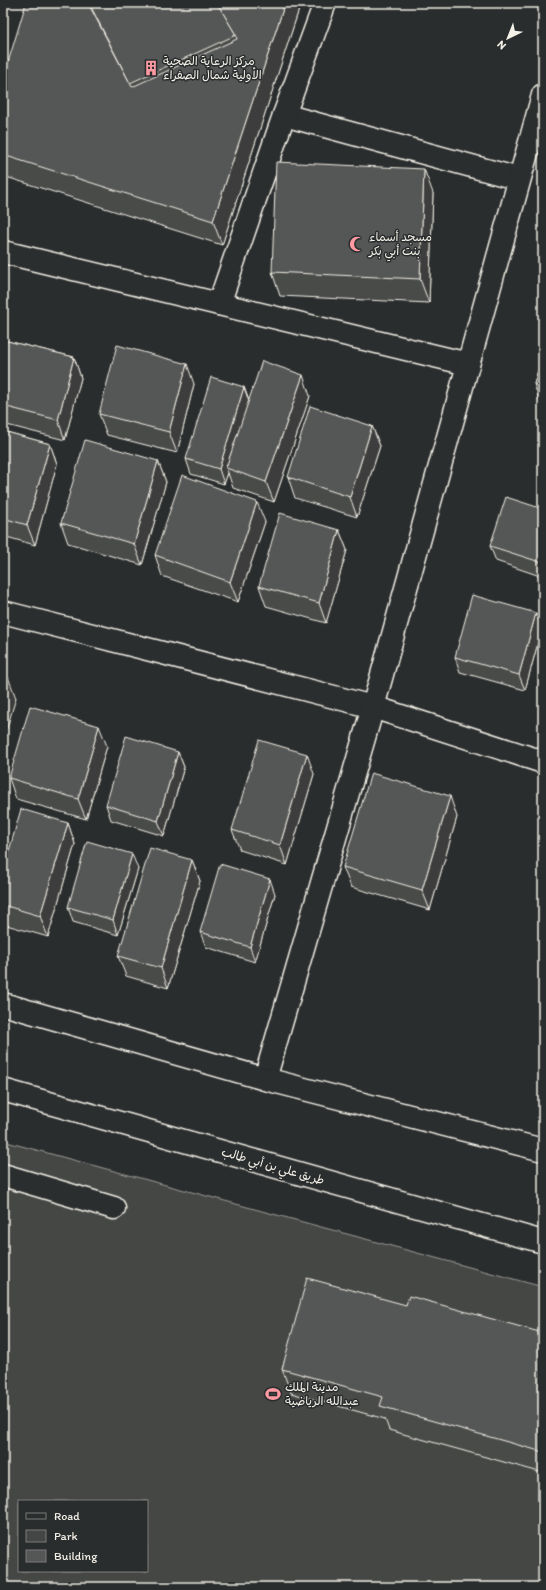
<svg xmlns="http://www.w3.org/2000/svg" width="546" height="1590" font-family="Itim,'Playpen Sans Arabic',sans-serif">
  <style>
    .green { fill: #444645; stroke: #9c9c96; fill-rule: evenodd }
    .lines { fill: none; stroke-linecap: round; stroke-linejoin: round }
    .minor-casing { stroke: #f4f1e8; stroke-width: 25 }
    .major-casing { stroke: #f4f1e8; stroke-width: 25 }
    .minor { stroke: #2a2d2e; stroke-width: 22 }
    .major { stroke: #2a2d2e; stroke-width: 22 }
    .wall { fill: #494b4a; stroke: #f4f1e8 }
    .shaded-wall { fill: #3c3d3c; stroke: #f4f1e8 }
    .building { fill: #555756; stroke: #f4f1e8 }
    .labels { text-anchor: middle; stroke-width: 3; stroke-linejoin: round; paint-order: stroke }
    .poi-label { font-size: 12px; fill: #f4f1e8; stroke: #2a2d2e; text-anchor: start }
    .street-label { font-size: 12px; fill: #f4f1e8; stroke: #2a2d2e }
  </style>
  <rect width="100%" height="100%" fill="#2a2d2e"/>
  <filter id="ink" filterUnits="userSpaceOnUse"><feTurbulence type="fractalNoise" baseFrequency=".025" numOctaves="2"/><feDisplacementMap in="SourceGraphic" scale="8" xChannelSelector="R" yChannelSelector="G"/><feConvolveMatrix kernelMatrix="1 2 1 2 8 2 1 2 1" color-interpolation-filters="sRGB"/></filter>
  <g filter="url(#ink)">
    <path class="green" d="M 3,1141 L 543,1287 L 543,1587 L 3,1587 ZM 19,1501 L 147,1501 L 147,1571 L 19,1571 Z"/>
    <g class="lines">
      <g class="minor-casing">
        <g id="minor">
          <path d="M 284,115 L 519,179"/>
          <path d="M 3,252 L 468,364"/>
          <path d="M 219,304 L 284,115 L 325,3"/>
          <path d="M 3,612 L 373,707 L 543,762"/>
          <path d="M 265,1079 L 373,707 L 543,95"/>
          <path d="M 3,1175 L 114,1208"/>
        </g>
      </g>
      <g class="major-casing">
        <g id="major">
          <path d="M 3,1004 L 265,1079 L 543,1150"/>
          <path d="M 3,1090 L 543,1242"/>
        </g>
      </g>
      <use href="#minor" class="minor"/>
      <use href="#major" class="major"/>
    </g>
    <g class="wall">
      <path d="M 301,3 L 222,245 L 3,176 L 3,79 Z"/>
      <path d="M 433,193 L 429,303 L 280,296 L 272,272 Z"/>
      <path d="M 3,340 L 74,357 L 81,378 L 65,440 L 3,424 Z"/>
      <path d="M 543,355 L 543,405 L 541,405 L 534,384 Z"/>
      <path d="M 194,384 L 177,453 L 107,435 L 99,414 Z"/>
      <path d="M 244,387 L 249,401 L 310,396 L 274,502 L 233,488 L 228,473 L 224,484 L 191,474 L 186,459 Z"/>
      <path d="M 372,426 L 380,446 L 357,517 L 295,498 L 288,477 Z"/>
      <path d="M 3,431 L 50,444 L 57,464 L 35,545 L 3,536 Z"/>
      <path d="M 158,461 L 166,482 L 142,565 L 68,543 L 61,523 Z"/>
      <path d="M 543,509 L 543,577 L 496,561 L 490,546 Z"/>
      <path d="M 265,522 L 238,602 L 162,576 L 155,555 Z"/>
      <path d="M 339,530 L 347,550 L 326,623 L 266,606 L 259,586 Z"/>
      <path d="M 542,628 L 525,690 L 460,672 L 455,657 Z"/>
      <path d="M 107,746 L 86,819 L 16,799 L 9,778 Z"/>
      <path d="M 178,752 L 184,767 L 164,836 L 111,820 L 106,805 Z"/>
      <path d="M 314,774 L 287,865 L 240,850 L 232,830 Z"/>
      <path d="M 457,817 L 430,910 L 351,887 L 343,867 Z"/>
      <path d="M 68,823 L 75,844 L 48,937 L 3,924 L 3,872 Z"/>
      <path d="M 192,860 L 200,881 L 168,988 L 126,976 L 118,956 Z"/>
      <path d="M 138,869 L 118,935 L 73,922 L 68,907 Z"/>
      <path d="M 275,894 L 255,962 L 206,947 L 200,932 Z"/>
      <path d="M 406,1305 L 543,1333 L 543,1473 L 389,1430 L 385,1419 L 291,1393 L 282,1369 Z"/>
    </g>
    <g class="shaded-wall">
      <path d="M 285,3 L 301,3 L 222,245 L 213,221 Z"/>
      <path d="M 424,169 L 433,193 L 429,303 L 420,279 Z"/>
      <path d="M 74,357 L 81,378 L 65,440 L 58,420 Z"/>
      <path d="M 187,364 L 194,384 L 177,453 L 169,432 Z"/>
      <path d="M 303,375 L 310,396 L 274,502 L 266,482 Z"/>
      <path d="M 244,387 L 249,402 L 226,468 L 228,473 L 224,484 L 219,469 Z"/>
      <path d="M 372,426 L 380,446 L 357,517 L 350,497 Z"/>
      <path d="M 50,444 L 57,464 L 35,545 L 27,525 Z"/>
      <path d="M 158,461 L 166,482 L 142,565 L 134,544 Z"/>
      <path d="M 257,502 L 265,522 L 238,602 L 230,582 Z"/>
      <path d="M 339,530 L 347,550 L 326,623 L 319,603 Z"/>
      <path d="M 536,613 L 542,628 L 525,690 L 519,675 Z"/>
      <path d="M 8,677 L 16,698 L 3,741 L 3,695 Z"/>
      <path d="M 99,726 L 107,746 L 86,819 L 78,799 Z"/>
      <path d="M 178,752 L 184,767 L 164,836 L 158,821 Z"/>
      <path d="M 307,754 L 314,774 L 287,865 L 280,845 Z"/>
      <path d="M 450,796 L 457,817 L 430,910 L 422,890 Z"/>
      <path d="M 3,803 L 7,813 L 3,826 Z"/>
      <path d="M 68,823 L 75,844 L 48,937 L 40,916 Z"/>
      <path d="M 132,854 L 138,869 L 118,935 L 113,920 Z"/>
      <path d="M 192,860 L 200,881 L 168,988 L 161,968 Z"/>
      <path d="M 270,879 L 275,894 L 255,962 L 250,947 Z"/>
    </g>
    <g class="building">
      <path d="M 26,3 L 88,3 L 132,87 L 237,39 L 236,35 L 217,3 L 285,3 L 213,221 L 3,155 L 3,79 Z"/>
      <path d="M 89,3 L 217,3 L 236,35 L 130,83 Z"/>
      <path d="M 276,162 L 424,169 L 420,279 L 272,272 Z"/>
      <path d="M 3,340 L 74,357 L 58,420 L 3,406 Z"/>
      <path d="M 117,345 L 187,364 L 169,432 L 99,414 Z"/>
      <path d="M 543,355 L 543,387 L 534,384 Z"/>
      <path d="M 262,361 L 303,375 L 266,482 L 226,468 Z"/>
      <path d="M 211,377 L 244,387 L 219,469 L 186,459 Z"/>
      <path d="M 310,406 L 372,426 L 350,497 L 288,477 Z"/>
      <path d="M 3,431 L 50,444 L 27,525 L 3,518 Z"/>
      <path d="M 85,440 L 158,461 L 134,544 L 61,523 Z"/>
      <path d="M 182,475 L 257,502 L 230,582 L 155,555 Z"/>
      <path d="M 506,497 L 543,509 L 543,563 L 490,546 Z"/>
      <path d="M 280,513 L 339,530 L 319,603 L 259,586 Z"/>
      <path d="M 472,595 L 536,613 L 519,675 L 455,657 Z"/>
      <path d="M 3,676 L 8,677 L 3,695 Z"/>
      <path d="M 30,706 L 99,726 L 78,799 L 9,778 Z"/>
      <path d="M 126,736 L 178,752 L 158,821 L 106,805 Z"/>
      <path d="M 259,740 L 307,754 L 280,845 L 232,830 Z"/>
      <path d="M 371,773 L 450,796 L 422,890 L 343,867 Z"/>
      <path d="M 21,809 L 68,823 L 40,916 L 3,905 L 3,872 Z"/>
      <path d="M 87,841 L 132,854 L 113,920 L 68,907 Z"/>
      <path d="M 150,848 L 192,860 L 161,968 L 118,956 Z"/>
      <path d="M 220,864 L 270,879 L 250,947 L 200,932 Z"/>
      <path d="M 307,1278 L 406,1305 L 409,1296 L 543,1333 L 543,1452 L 380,1406 L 383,1397 L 282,1369 Z"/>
    </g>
  </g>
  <defs>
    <g id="building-bare" transform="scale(1.2)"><path d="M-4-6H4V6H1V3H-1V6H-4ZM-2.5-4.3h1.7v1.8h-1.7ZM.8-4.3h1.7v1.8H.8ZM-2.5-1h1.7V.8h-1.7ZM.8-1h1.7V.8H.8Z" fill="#ff9aa2" stroke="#2a2d2e" stroke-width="2.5" paint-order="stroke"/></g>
    <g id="mosque-bare" transform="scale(1.2)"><path d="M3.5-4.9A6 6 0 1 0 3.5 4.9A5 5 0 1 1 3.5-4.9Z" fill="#ff9aa2" stroke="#2a2d2e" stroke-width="2.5" paint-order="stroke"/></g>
    <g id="stadium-bare" transform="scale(1.2)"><path d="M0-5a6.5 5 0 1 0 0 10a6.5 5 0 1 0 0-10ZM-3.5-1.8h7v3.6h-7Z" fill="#ff9aa2" stroke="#2a2d2e" stroke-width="2.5" paint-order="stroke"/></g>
  </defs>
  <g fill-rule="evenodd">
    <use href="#building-bare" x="151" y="68"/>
    <use href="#mosque-bare" x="357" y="244"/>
    <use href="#stadium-bare" x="273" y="1394"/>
  </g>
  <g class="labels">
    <g class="poi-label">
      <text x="163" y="65">مركز الرعاية الصحية<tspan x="163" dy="14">الأولية شمال الصفراء</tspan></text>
      <text x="369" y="241">مسجد أسماء<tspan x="369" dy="14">بنت أبي بكر</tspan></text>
      <text x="285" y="1391">مدينة الملك<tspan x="285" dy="14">عبدالله الرياضية</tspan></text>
    </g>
    <g class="street-label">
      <text transform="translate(273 1166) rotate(16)" y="4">طريق علي بن أبي طالب</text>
    </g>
  </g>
  <rect width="546" height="1590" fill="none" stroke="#2a2d2e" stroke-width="16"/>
  <rect x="8" y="8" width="530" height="1574" fill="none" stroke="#f4f1e8" stroke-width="1.5" filter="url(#ink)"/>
  <rect x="18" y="1500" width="130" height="72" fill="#2a2d2e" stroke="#7b7b78"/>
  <rect x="26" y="1513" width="20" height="6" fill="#2a2d2e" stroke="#7b7b78"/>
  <text x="54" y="1520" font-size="12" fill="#f4f1e8">Road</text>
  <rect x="26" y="1530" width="20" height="12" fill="#444645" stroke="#7b7b78"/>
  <text x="54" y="1540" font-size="12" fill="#f4f1e8">Park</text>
  <rect x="26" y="1550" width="20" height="12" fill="#555756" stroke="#7b7b78"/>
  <text x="54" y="1560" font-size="12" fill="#f4f1e8">Building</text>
  <g transform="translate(508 38) rotate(223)" stroke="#2a2d2e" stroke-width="3" paint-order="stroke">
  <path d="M0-3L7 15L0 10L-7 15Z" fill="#f4f1e8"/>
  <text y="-6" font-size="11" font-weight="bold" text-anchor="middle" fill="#f4f1e8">N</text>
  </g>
</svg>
